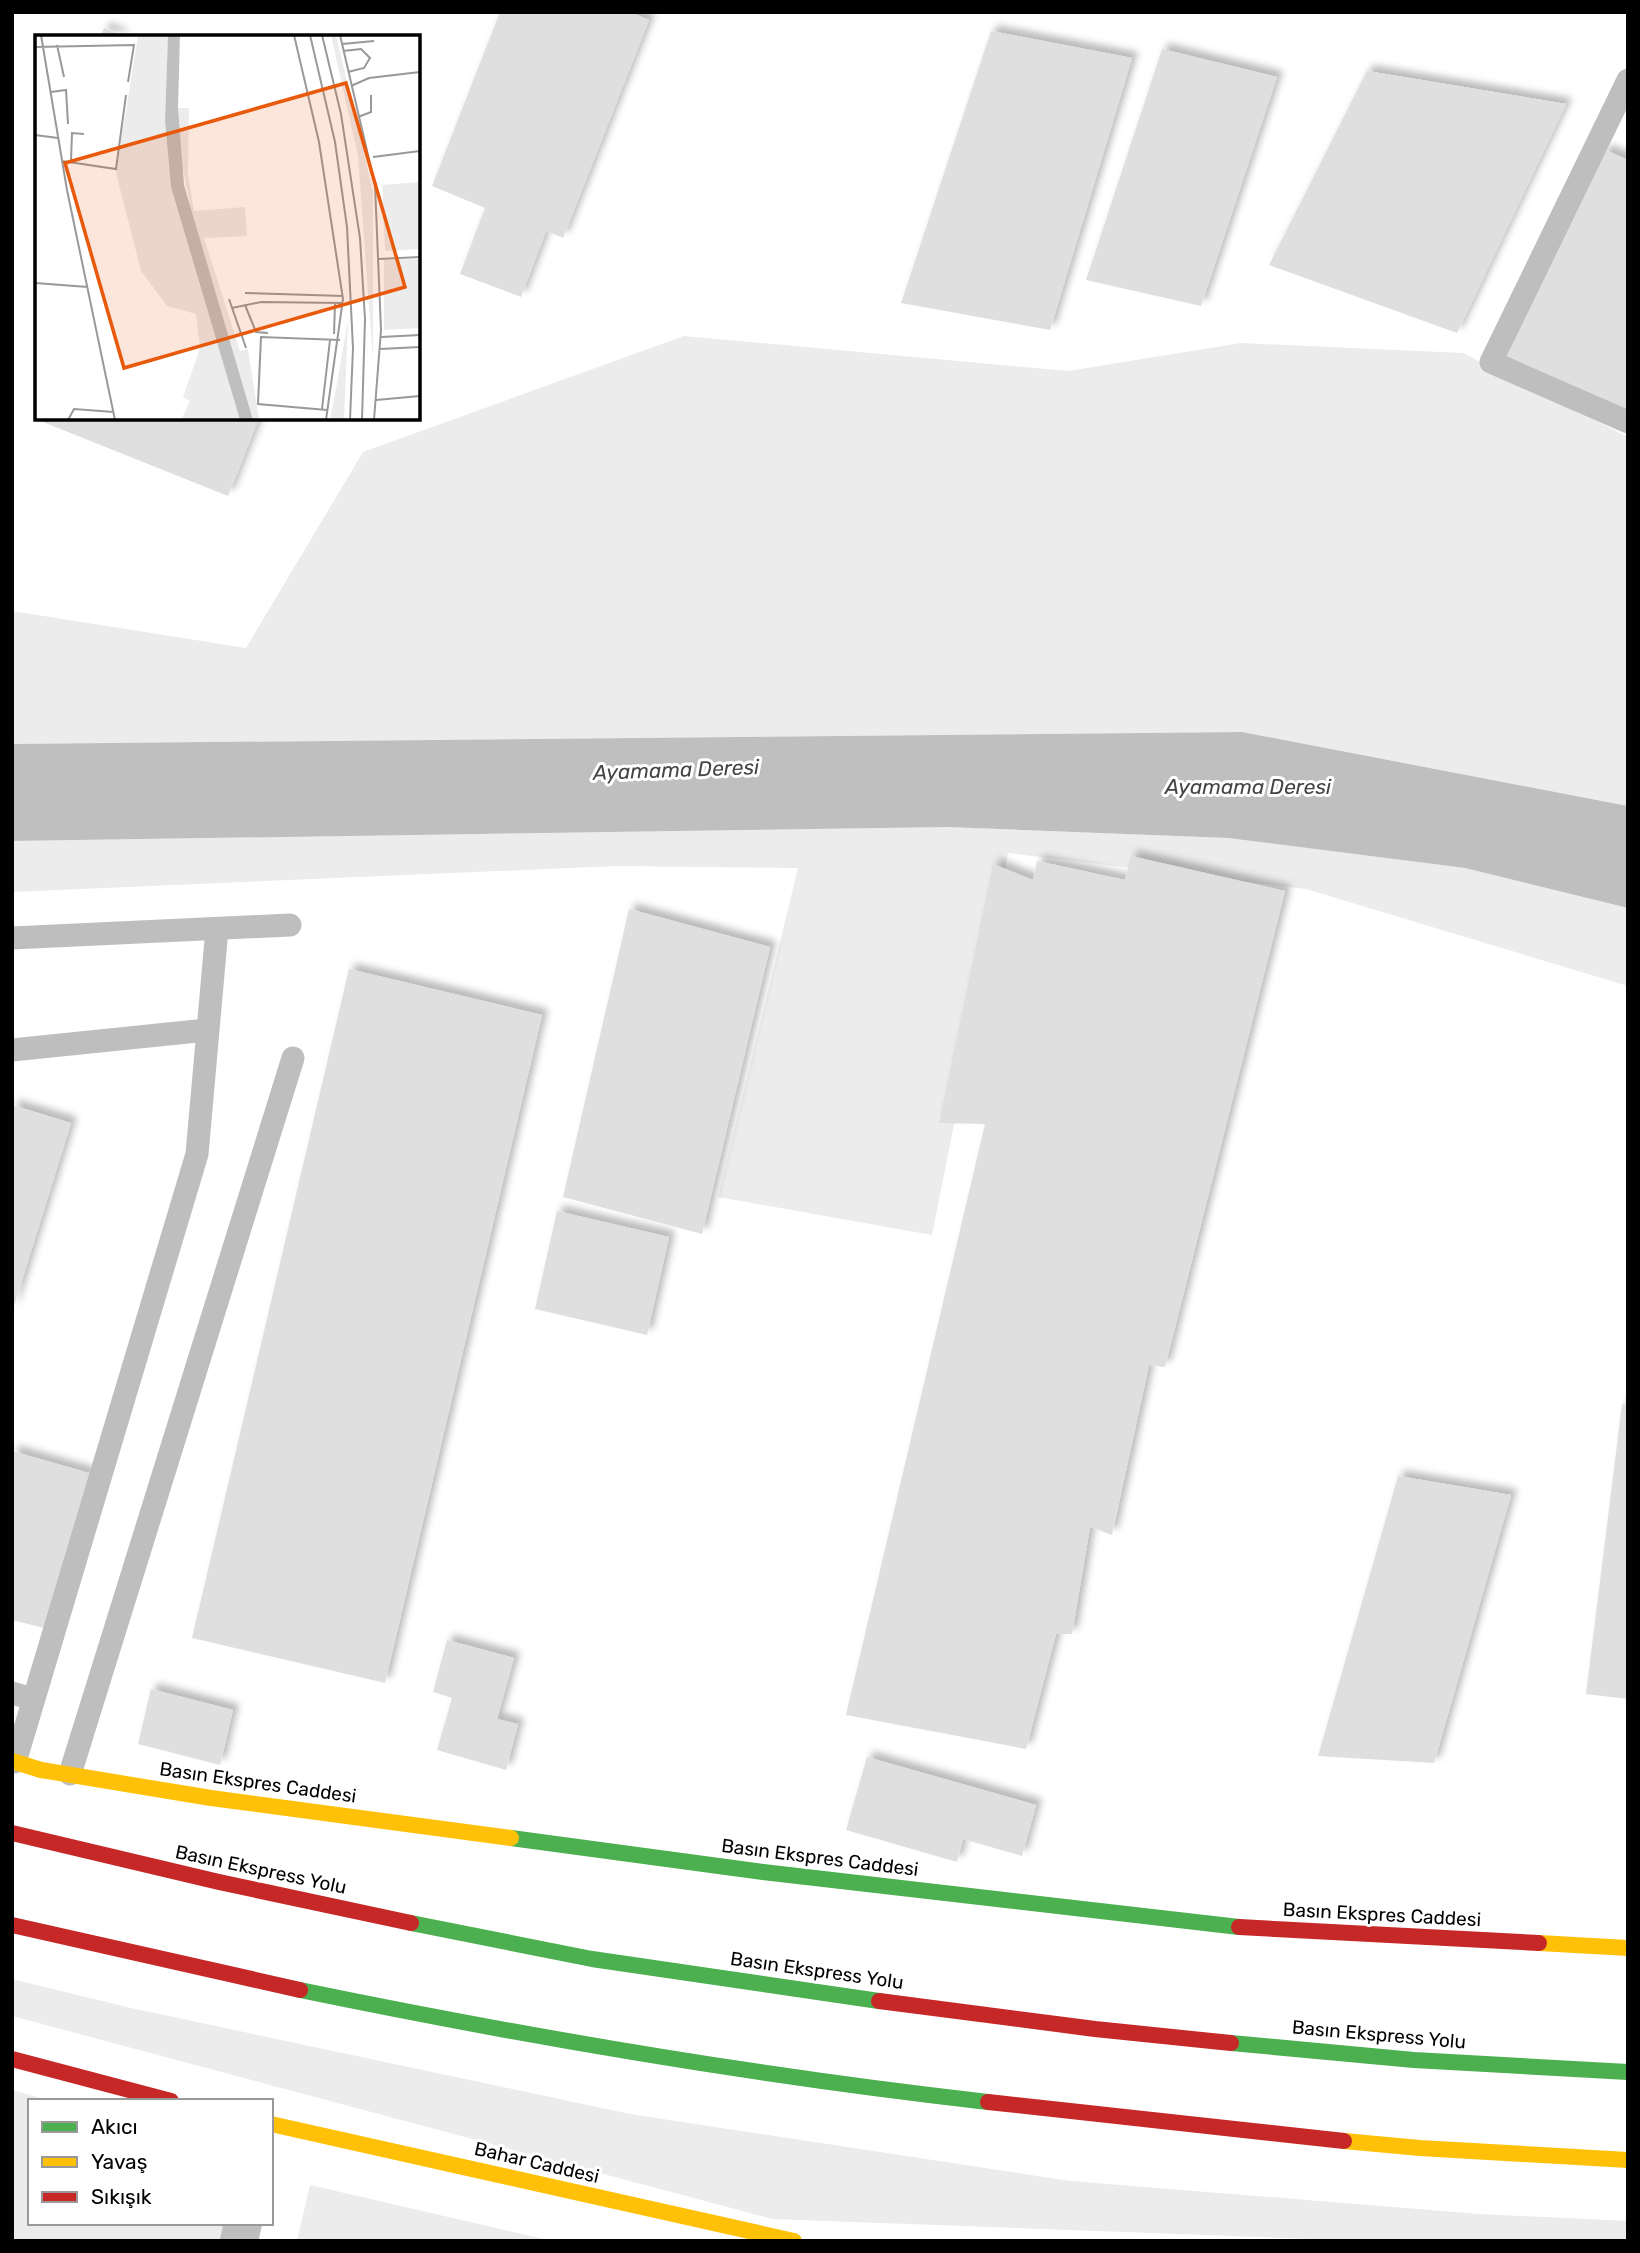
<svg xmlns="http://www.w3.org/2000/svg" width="1640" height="2253" font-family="Rubik,sans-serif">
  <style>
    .green { fill: #ececec }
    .water { fill: #bfbfbf }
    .building { fill: #dfdfdf; filter: url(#shadow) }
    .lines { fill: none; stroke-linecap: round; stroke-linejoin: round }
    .lane { stroke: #bebebe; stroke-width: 23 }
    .street { stroke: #bebebe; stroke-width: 38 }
    .fast { stroke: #4caf50; stroke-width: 16 }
    .slow { stroke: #ffc107; stroke-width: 16 }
    .jam { stroke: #c62828; stroke-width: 16 }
    .labels { text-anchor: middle; stroke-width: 6; stroke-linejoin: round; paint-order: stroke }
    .street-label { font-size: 19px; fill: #000; stroke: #fff }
    .water-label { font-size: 21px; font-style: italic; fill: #444; stroke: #fff }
    .inset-road { fill: none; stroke: #999; stroke-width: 2 }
    .view { fill: #e8590c; fill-opacity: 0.15; stroke: #e8590c; stroke-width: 3.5 }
    .inset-edge { fill: none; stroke: #000; stroke-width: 3.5 }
  </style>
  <defs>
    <filter id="shadow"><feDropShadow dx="6" dy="-6" stdDeviation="3.5" flood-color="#0004"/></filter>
  </defs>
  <rect width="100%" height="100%" fill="#fff"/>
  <g class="green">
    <path d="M 684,336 L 1068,371 L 1241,343 L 1463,353 L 1628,437 L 1628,806 L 1242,732 L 12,744 L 12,611 L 246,648 L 363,452 Z"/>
    <path d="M 948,827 L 1228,838 L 1465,868 L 1628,908 L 1628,986 L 1306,889 L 1008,853 L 932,1235 L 718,1197 L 798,868 L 616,866 L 12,892 L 12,841 Z"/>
    <path d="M 12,1979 L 131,2008 L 630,2114 L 1070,2181 L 1480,2214 L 1628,2221 L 1628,2241 L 1368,2241 L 772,2219 L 12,2016 Z"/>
    <path d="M 12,2090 L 51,2101 L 30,2101 L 30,2223 L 230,2223 L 226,2241 L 12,2241 Z"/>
    <path d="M 310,2185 L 552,2241 L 297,2241 Z"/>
  </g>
  <path class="water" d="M 1242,732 L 1628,806 L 1628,908 L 1465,868 L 1228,838 L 948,827 L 12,841 L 12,744 Z"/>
  <g class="building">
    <path d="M 500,12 L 630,12 L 649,20 L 563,238 L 546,231 L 521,297 L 460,274 L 485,208 L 432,186 Z"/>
    <path d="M 104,28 L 126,37 L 100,37 Z"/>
    <path d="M 991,31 L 1132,58 L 1050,330 L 901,303 Z"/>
    <path d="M 1162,49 L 1277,77 L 1201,306 L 1086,280 Z"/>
    <path d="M 1367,71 L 1566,104 L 1457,333 L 1269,265 Z"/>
    <path d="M 1605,150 L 1628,160 L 1628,410 L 1505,359 Z"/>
    <path d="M 37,412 L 37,418 L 259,418 L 228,496 L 33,418 Z"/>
    <path d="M 1131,856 L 1285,891 L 1165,1367 L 1149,1365 L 1112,1535 L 1090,1527 L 1072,1634 L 1056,1634 L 1026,1749 L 846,1715 L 985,1124 L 939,1123 L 993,864 L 1033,880 L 1037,861 L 1125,880 Z"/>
    <path d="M 629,909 L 770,947 L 702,1234 L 563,1197 Z"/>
    <path d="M 349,969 L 542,1015 L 385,1683 L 192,1638 Z"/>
    <path d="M 12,1105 L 71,1123 L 13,1309 L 12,1309 Z"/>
    <path d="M 557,1211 L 669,1237 L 647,1335 L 535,1309 Z"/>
    <path d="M 1622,1404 L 1628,1405 L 1628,1699 L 1586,1694 Z"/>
    <path d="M 12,1451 L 89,1473 L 44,1628 L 12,1620 Z"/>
    <path d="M 1398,1476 L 1511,1495 L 1434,1763 L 1318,1756 Z"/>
    <path d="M 447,1640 L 514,1658 L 497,1719 L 518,1724 L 506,1770 L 437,1750 L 452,1698 L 433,1692 Z"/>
    <path d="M 151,1689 L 233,1710 L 220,1765 L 138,1744 Z"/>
    <path d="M 867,1757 L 1036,1805 L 1022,1856 L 963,1839 L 957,1862 L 846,1830 Z"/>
  </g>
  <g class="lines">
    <g class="lane">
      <path d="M 1628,80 L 1491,362 L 1628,422"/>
      <path d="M 12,938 L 290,925"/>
      <path d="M 12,1050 L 207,1030"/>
      <path d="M 12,1693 L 33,1699"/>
      <path d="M 15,1762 L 197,1154 L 217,929"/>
      <path d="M 70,1774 L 293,1058"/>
    </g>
    <path class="street" d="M 239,2241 L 243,2223"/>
    <g class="fast">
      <path d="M 511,1838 L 763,1872 L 1239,1927"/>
      <path d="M 411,1923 L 592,1959 L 879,2001"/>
      <path d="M 300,1990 C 528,2037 758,2076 988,2102"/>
      <path d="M 1231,2043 L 1414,2060 L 1628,2072"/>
    </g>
    <g class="slow">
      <path d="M 12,1761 L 41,1770 L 211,1798 L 511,1838"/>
      <path d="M 1539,1943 L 1628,1948"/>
      <path d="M 271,2124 L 794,2241"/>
      <path d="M 1344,2141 L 1420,2148 L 1628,2160"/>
    </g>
    <g class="jam">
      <path d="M 12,1833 L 219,1882 L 411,1923"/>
      <path d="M 12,1925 L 300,1990"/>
      <path d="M 1239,1927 L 1539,1943"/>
      <path d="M 879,2001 L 1095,2029 L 1231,2043"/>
      <path d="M 12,2059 L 171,2101"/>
      <path d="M 988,2102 L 1344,2141"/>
    </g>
  </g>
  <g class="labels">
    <g class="street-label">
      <text transform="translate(258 1782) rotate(8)" y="7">Basın Ekspres Caddesi</text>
      <text transform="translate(820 1857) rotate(7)" y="7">Basın Ekspres Caddesi</text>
      <text transform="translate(261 1869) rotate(12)" y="7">Basın Ekspress Yolu</text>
      <text transform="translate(1382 1914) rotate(3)" y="7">Basın Ekspres Caddesi</text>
      <text transform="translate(817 1970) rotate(8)" y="7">Basın Ekspress Yolu</text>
      <text transform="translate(1379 2034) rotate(5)" y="7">Basın Ekspress Yolu</text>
      <text transform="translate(537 2162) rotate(13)" y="7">Bahar Caddesi</text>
    </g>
    <g class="water-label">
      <text transform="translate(676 770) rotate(-2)" y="7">Ayamama Deresi</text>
      <text x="1248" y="794">Ayamama Deresi</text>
    </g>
  </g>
  <g transform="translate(35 35)">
    <rect width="385" height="385" fill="#fff"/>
    <path d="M 103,0 L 133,0 L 130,86 L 136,152 L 205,385 L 146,385 L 155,366 L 148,362 L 165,313 L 161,279 L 132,271 L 106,236 L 81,138 ZM 296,0 L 301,0 L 338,157 L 338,326 L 323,121 ZM 143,73 L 154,73 L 153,138 L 159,176 L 210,172 L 212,201 L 169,203 L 205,316 L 213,314 L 224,385 L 218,385 L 158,185 L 145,119 ZM 385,147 L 385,214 L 350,216 L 347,150 ZM 385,224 L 385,293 L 349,295 L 349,225 ZM 313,285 L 309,385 L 295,385 L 301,354 Z" fill="#ececec"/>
    <path d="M 133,0 L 145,0 L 143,73 L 149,150 L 218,385 L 205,385 L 136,152 L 130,86 Z" fill="#bfbfbf"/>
    <path class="inset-road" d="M 6,0 L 32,155 L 80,385M 259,0 L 284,107 L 308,264 L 291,385M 275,0 L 300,107 L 312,192 L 318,313 L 315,385M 287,0 L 306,79 L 325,203 L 330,284 L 327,385M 305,0 L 340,150 L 346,295 L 339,385M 307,9 L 339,6M 22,10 L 29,42M 0,12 L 99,10 L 93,47M 308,16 L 326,14 L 335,23 L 329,33 L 313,37M 316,51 L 334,43 L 385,37M 16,57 L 31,55 L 33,89M 323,82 L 336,77 L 336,60M 0,100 L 23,103M 338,122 L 385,116M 27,126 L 81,134 L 91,60M 36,126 L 37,98 L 49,99M 344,224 L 385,222M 0,248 L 53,252M 210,258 L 308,261M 194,264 L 211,313M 210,270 L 221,297 L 233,298M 197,273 L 226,267 L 308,268M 299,299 L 300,268M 346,302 L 385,300M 345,314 L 385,312M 341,365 L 385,361M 287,374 L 295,305M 292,375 L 223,369 L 226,302 L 305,305M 33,385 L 39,374 L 79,377"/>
    <path class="view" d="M 311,48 L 370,252 L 89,333 L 30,128 Z"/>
    <rect width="385" height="385" class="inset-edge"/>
  </g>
  <rect width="1640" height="2253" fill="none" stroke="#000000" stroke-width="28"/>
  <rect x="28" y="2099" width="245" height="126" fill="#ffffff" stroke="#999999" stroke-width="2"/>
  <rect x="42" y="2122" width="35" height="10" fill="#4caf50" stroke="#999999" stroke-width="2"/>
  <text x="91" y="2134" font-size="21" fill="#000000">Akıcı</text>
  <rect x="42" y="2157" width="35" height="10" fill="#ffc107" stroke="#999999" stroke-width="2"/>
  <text x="91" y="2169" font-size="21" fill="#000000">Yavaş</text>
  <rect x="42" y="2192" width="35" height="10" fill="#c62828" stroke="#999999" stroke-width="2"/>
  <text x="91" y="2204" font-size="21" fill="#000000">Sıkışık</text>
</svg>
